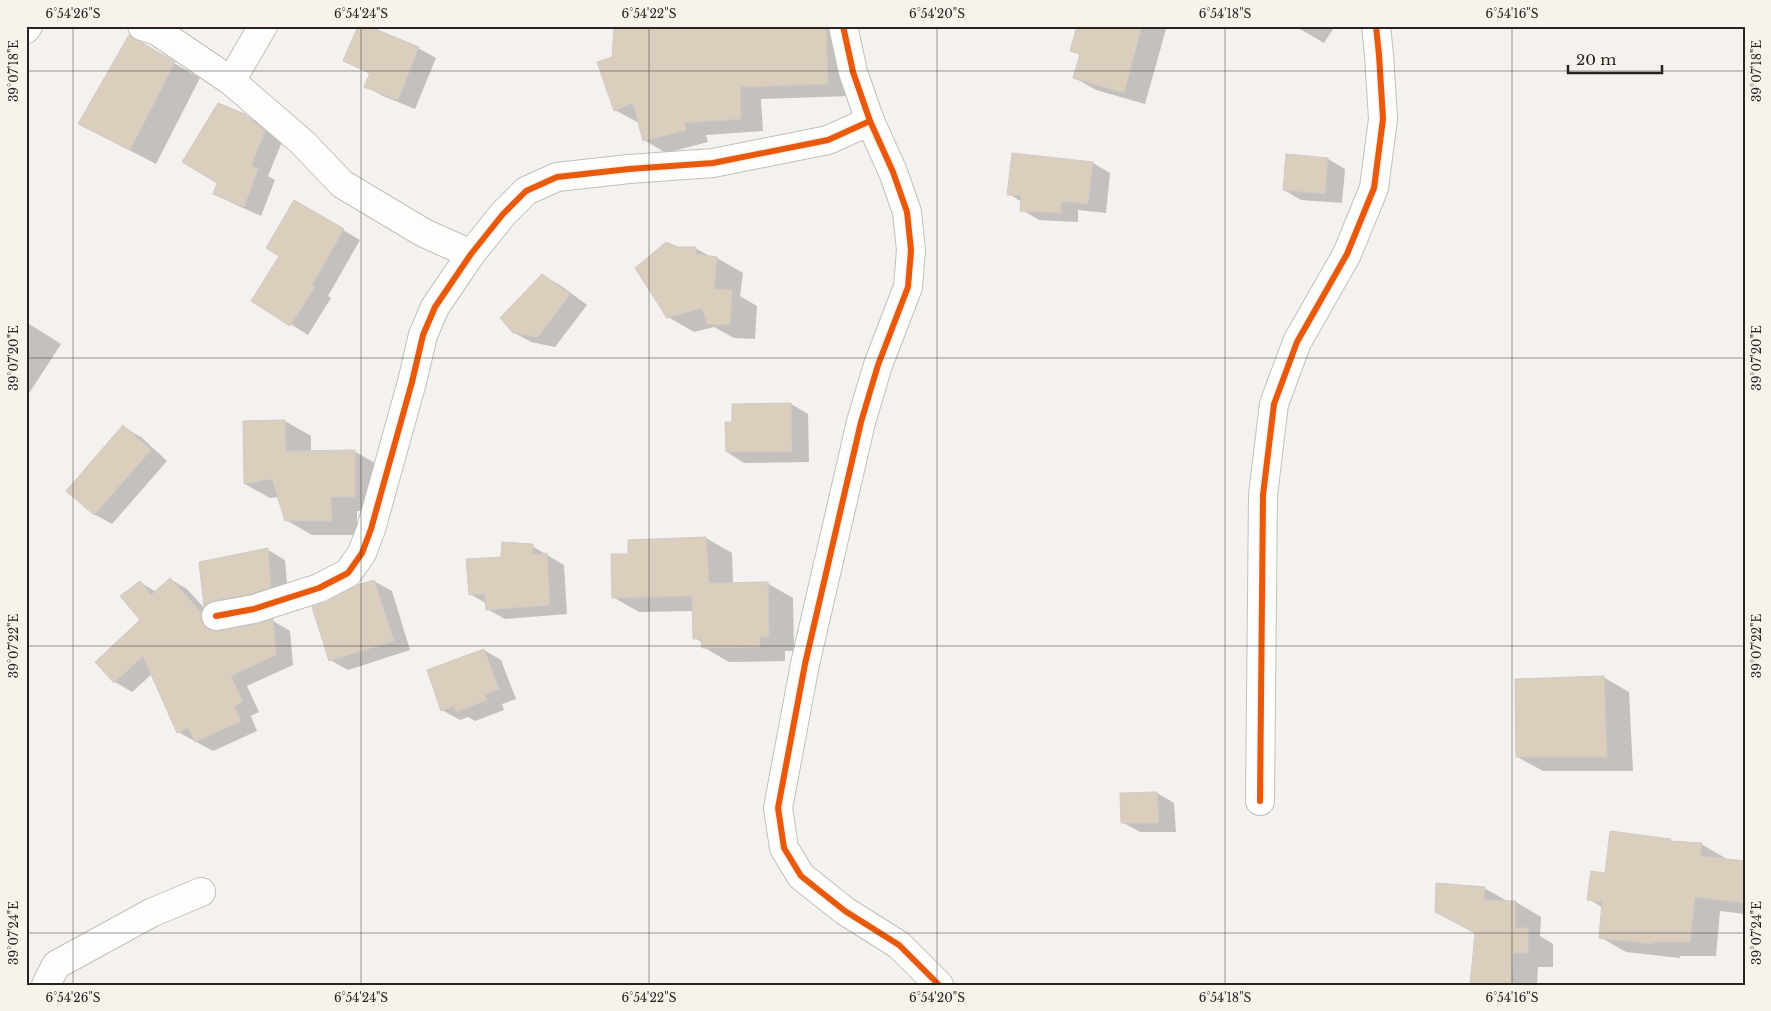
<svg xmlns="http://www.w3.org/2000/svg" width="1771" height="1011" font-family="'Libre Baskerville',serif">
  <style>
    .shadow { fill: #0003 }
    .building { fill: #dbcebc; stroke: #cecbc9 }
    .lines { fill: none; stroke-linecap: round; stroke-linejoin: round }
    .minor-casing { stroke: #c2c0bd; stroke-width: 30 }
    .minor { stroke: #fdfdfc; stroke-width: 28 }
    .cycleway-casing { stroke: #f7f2eb; stroke-width: 9 }
    .cycleway { stroke: #e8590c; stroke-width: 6 }
    .ticks { fill: none; stroke: #262421; stroke-width: 1; stroke-opacity: 0.45 }
    .neatline { fill: none; stroke: #262421; stroke-width: 2 }
    .ticks-label { font-size: 12px; text-anchor: middle; fill: #262421 }
  </style>
  <rect width="100%" height="100%" fill="#f4f1ee"/>
  <g class="shadow">
    <path d="M 615,26 L 685,30 L 685,26 L 847,26 L 850,96 L 761,99 L 763,131 L 706,135 L 708,142 L 666,153 L 644,140 L 639,122 L 637,122 L 615,110 L 613,58 Z"/>
    <path d="M 1090,26 L 1161,26 L 1166,29 L 1145,104 L 1096,90 L 1075,78 L 1081,56 L 1072,50 Z"/>
    <path d="M 1295,26 L 1335,26 L 1324,43 Z"/>
    <path d="M 129,37 L 200,78 L 156,164 L 106,138 Z"/>
    <path d="M 418,48 L 436,58 L 415,109 L 383,96 L 366,86 L 370,74 L 345,61 Z"/>
    <path d="M 245,115 L 263,125 L 282,142 L 268,176 L 275,180 L 261,216 L 232,203 L 214,193 Z"/>
    <path d="M 1328,159 L 1345,169 L 1342,203 L 1301,200 L 1284,190 Z"/>
    <path d="M 1093,163 L 1110,173 L 1106,213 L 1078,210 L 1078,222 L 1039,220 L 1022,210 L 1022,202 L 1009,194 Z"/>
    <path d="M 294,201 L 360,240 L 328,296 L 331,298 L 308,335 L 252,300 L 280,255 Z"/>
    <path d="M 678,248 L 695,248 L 711,257 L 717,258 L 743,273 L 740,296 L 757,306 L 755,339 L 734,338 L 714,327 L 694,332 L 668,317 Z"/>
    <path d="M 542,275 L 560,285 L 587,305 L 555,347 L 531,342 L 513,332 Z"/>
    <path d="M 26,322 L 61,344 L 26,398 Z"/>
    <path d="M 791,404 L 808,414 L 809,462 L 744,463 L 727,452 L 726,423 L 734,423 L 734,405 Z"/>
    <path d="M 285,421 L 311,436 L 311,452 L 354,451 L 380,466 L 380,511 L 357,511 L 357,535 L 312,535 L 286,520 L 279,497 L 270,498 L 245,484 Z"/>
    <path d="M 123,427 L 141,437 L 167,461 L 112,524 L 94,514 Z"/>
    <path d="M 706,538 L 732,553 L 733,584 L 767,583 L 793,598 L 794,651 L 785,651 L 785,661 L 729,662 L 703,647 L 703,643 L 695,638 L 694,611 L 639,612 L 613,597 L 630,555 L 629,541 Z"/>
    <path d="M 532,546 L 564,565 L 567,614 L 505,619 L 487,609 L 487,604 L 470,594 L 502,558 Z"/>
    <path d="M 268,550 L 285,560 L 288,597 L 222,616 L 205,606 L 200,563 Z"/>
    <path d="M 170,579 L 187,589 L 218,623 L 219,633 L 273,621 L 290,631 L 293,665 L 247,686 L 259,712 L 251,716 L 257,731 L 213,751 L 178,732 L 152,674 L 132,692 L 115,682 L 97,663 L 142,620 L 140,582 L 156,592 Z"/>
    <path d="M 374,581 L 392,591 L 410,650 L 348,670 L 330,660 Z"/>
    <path d="M 484,650 L 501,660 L 516,699 L 502,704 L 504,710 L 475,721 L 468,717 L 460,720 L 442,710 Z"/>
    <path d="M 1603,677 L 1629,692 L 1633,771 L 1543,771 L 1517,757 Z"/>
    <path d="M 1157,793 L 1174,803 L 1176,832 L 1140,832 L 1122,822 Z"/>
    <path d="M 1670,840 L 1675,843 L 1701,844 L 1727,859 L 1745,901 L 1745,914 L 1720,911 L 1716,956 L 1680,956 L 1680,958 L 1626,952 L 1600,937 L 1603,908 L 1589,899 L 1606,874 Z"/>
    <path d="M 1484,888 L 1509,902 L 1516,902 L 1541,917 L 1540,936 L 1553,944 L 1553,967 L 1538,967 L 1537,985 L 1471,985 Z"/>
  </g>
  <g class="building">
    <path d="M 358,26 L 368,26 L 419,47 L 398,100 L 364,87 L 370,73 L 343,61 Z"/>
    <path d="M 614,26 L 683,29 L 683,26 L 826,26 L 828,84 L 740,87 L 741,119 L 684,123 L 686,130 L 643,141 L 633,103 L 614,111 L 597,62 L 612,57 Z"/>
    <path d="M 1077,26 L 1142,26 L 1124,93 L 1073,78 L 1080,54 L 1070,51 Z"/>
    <path d="M 129,35 L 175,62 L 130,150 L 78,124 Z"/>
    <path d="M 218,103 L 245,114 L 265,131 L 251,166 L 258,169 L 244,207 L 213,194 L 217,183 L 182,162 Z"/>
    <path d="M 1012,153 L 1093,162 L 1088,204 L 1061,201 L 1061,213 L 1020,211 L 1021,196 L 1007,195 Z"/>
    <path d="M 1286,154 L 1328,158 L 1325,194 L 1283,190 Z"/>
    <path d="M 294,200 L 344,229 L 312,285 L 315,287 L 290,326 L 251,301 L 279,256 L 266,248 Z"/>
    <path d="M 666,242 L 678,247 L 696,247 L 696,254 L 717,257 L 714,289 L 732,290 L 730,325 L 707,324 L 702,308 L 667,318 L 635,268 Z"/>
    <path d="M 542,274 L 570,294 L 538,337 L 513,333 L 500,318 Z"/>
    <path d="M 791,403 L 792,452 L 726,452 L 725,422 L 732,422 L 732,404 Z"/>
    <path d="M 285,420 L 286,451 L 355,450 L 355,497 L 331,497 L 332,521 L 285,521 L 272,479 L 244,484 L 243,421 Z"/>
    <path d="M 123,425 L 151,450 L 94,515 L 66,491 Z"/>
    <path d="M 706,537 L 709,583 L 768,582 L 769,637 L 760,637 L 760,647 L 702,648 L 701,639 L 693,639 L 692,596 L 612,598 L 611,554 L 628,554 L 628,540 Z"/>
    <path d="M 502,542 L 533,544 L 532,555 L 547,553 L 550,605 L 486,610 L 485,594 L 469,595 L 466,559 L 501,557 Z"/>
    <path d="M 268,548 L 271,587 L 250,594 L 213,601 L 206,604 L 204,607 L 199,562 Z"/>
    <path d="M 170,578 L 201,612 L 201,619 L 204,626 L 210,630 L 219,631 L 257,624 L 273,619 L 276,655 L 231,676 L 243,702 L 234,706 L 241,721 L 195,742 L 188,728 L 177,733 L 143,656 L 114,683 L 95,662 L 140,620 L 120,596 L 140,581 L 151,595 Z"/>
    <path d="M 374,580 L 394,641 L 329,661 L 312,607 L 326,602 L 357,585 Z"/>
    <path d="M 484,649 L 499,689 L 485,695 L 487,700 L 456,712 L 454,706 L 441,711 L 427,670 Z"/>
    <path d="M 1604,676 L 1607,757 L 1516,757 L 1515,679 Z"/>
    <path d="M 1157,792 L 1159,823 L 1121,823 L 1120,793 Z"/>
    <path d="M 1610,831 L 1671,839 L 1670,841 L 1702,843 L 1700,856 L 1745,861 L 1745,903 L 1695,897 L 1690,942 L 1654,942 L 1654,944 L 1599,938 L 1602,902 L 1587,900 L 1591,871 L 1605,873 Z"/>
    <path d="M 1436,883 L 1485,887 L 1484,900 L 1516,901 L 1515,928 L 1528,928 L 1528,953 L 1513,953 L 1511,985 L 1470,985 L 1475,933 L 1435,912 Z"/>
  </g>
  <g class="lines">
    <g class="minor-casing">
      <g id="minor">
        <path d="M 142,26 L 157,31 L 231,81 L 303,143 L 342,184 L 424,233 L 471,254"/>
        <path d="M 843,26 L 853,72 L 870,121 L 893,172 L 907,212 L 911,250 L 908,287 L 878,365 L 861,422 L 805,664 L 778,808 L 784,848 L 801,876 L 845,911 L 899,945 L 939,985"/>
        <path d="M 26,29 L 28,26"/>
        <path d="M 231,81 L 263,26"/>
        <path d="M 216,616 L 254,609 L 319,588 L 348,573 L 362,553 L 371,529 L 412,382 L 423,335 L 435,307 L 471,254 L 503,214 L 526,191 L 557,177 L 629,169 L 713,163 L 828,140 L 870,121"/>
        <path d="M 1260,801 L 1263,495 L 1274,404 L 1297,342 L 1347,254 L 1374,188 L 1383,119 L 1379,55 L 1376,26"/>
        <path d="M 46,985 L 56,965 L 151,913 L 201,892"/>
      </g>
    </g>
    <use href="#minor" class="minor"/>
    <g class="cycleway-casing">
      <g id="cycleway">
        <path d="M 843,26 L 853,72 L 870,121 L 893,172 L 907,212 L 911,250 L 908,287 L 878,365 L 861,422 L 805,664 L 778,808 L 784,848 L 801,876 L 845,911 L 899,945 L 939,985"/>
        <path d="M 216,616 L 254,609 L 319,588 L 348,573 L 362,553 L 371,529 L 412,382 L 423,335 L 435,307 L 471,254 L 503,214 L 526,191 L 557,177 L 629,169 L 713,163 L 828,140 L 870,121"/>
        <path d="M 1260,801 L 1263,495 L 1274,404 L 1297,342 L 1347,254 L 1374,188 L 1383,119 L 1379,55 L 1376,26"/>
      </g>
    </g>
    <use href="#cycleway" class="cycleway"/>
  </g>
  <path class="ticks" d="M 73,26 L 73,985M 361,26 L 361,985M 649,26 L 649,985M 937,26 L 937,985M 1225,26 L 1225,985M 1512,26 L 1512,985M 26,71 L 1745,71M 26,358 L 1745,358M 26,646 L 1745,646M 26,933 L 1745,933"/>
  <rect width="1771" height="1011" fill="none" stroke="#f7f2eb" stroke-width="55"/>
  <path d="M1568 65v8h94v-8" fill="none" stroke="#262421" stroke-width="2.5"/>
  <text x="1576" y="65" font-size="15" fill="#262421" stroke="#f7f2eb" stroke-width="4" paint-order="stroke">20 m</text>
  <rect x="28" y="28" width="1716" height="956" class="neatline"/>
  <g class="ticks-label">
    <text x="73" y="18">6°54'26"S</text>
    <text x="361" y="18">6°54'24"S</text>
    <text x="649" y="18">6°54'22"S</text>
    <text x="937" y="18">6°54'20"S</text>
    <text x="1225" y="18">6°54'18"S</text>
    <text x="1512" y="18">6°54'16"S</text>
    <text transform="translate(1757 71) rotate(-90)" y="4">39°07'18"E</text>
    <text transform="translate(14 71) rotate(-90)" y="4">39°07'18"E</text>
    <text transform="translate(1757 358) rotate(-90)" y="4">39°07'20"E</text>
    <text transform="translate(14 358) rotate(-90)" y="4">39°07'20"E</text>
    <text transform="translate(1757 646) rotate(-90)" y="4">39°07'22"E</text>
    <text transform="translate(14 646) rotate(-90)" y="4">39°07'22"E</text>
    <text transform="translate(1757 933) rotate(-90)" y="4">39°07'24"E</text>
    <text transform="translate(14 933) rotate(-90)" y="4">39°07'24"E</text>
    <text x="73" y="1002">6°54'26"S</text>
    <text x="361" y="1002">6°54'24"S</text>
    <text x="649" y="1002">6°54'22"S</text>
    <text x="937" y="1002">6°54'20"S</text>
    <text x="1225" y="1002">6°54'18"S</text>
    <text x="1512" y="1002">6°54'16"S</text>
  </g>
</svg>
